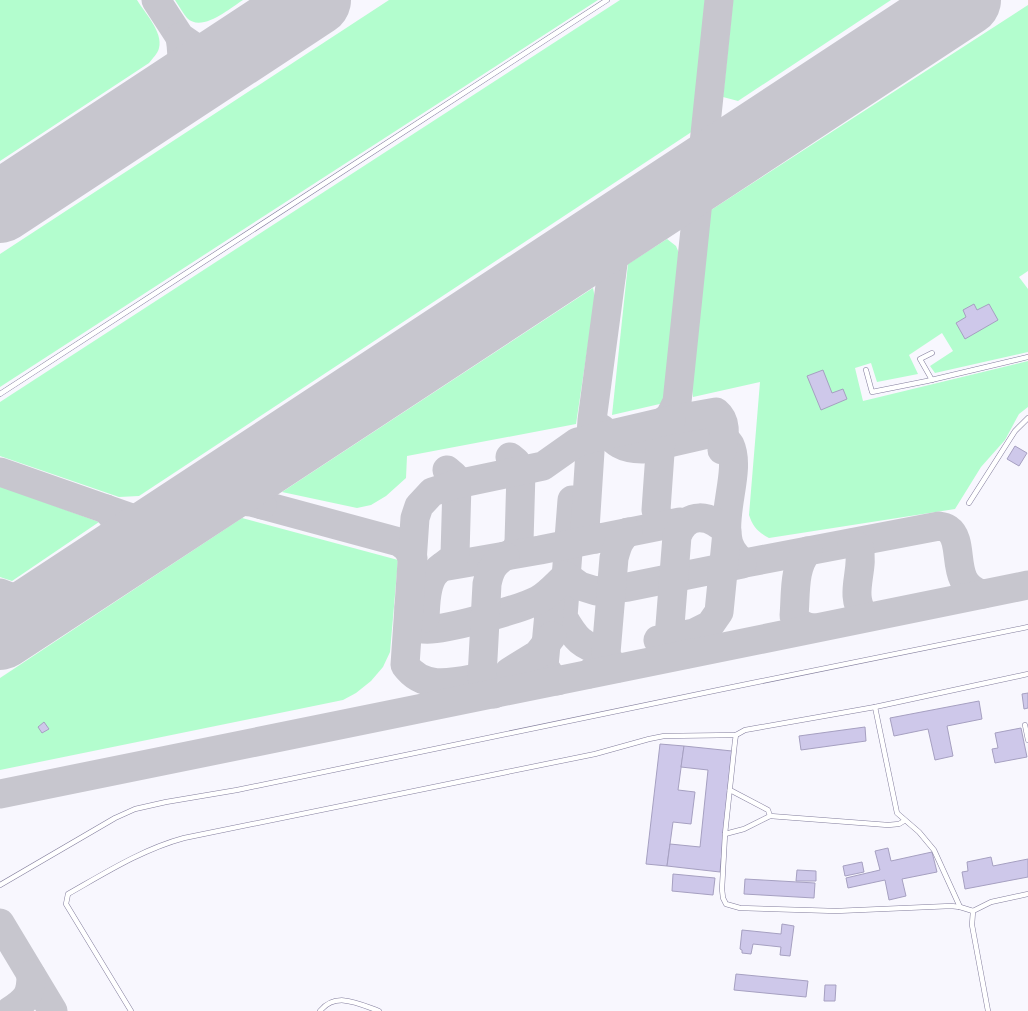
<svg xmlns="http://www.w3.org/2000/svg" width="1028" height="1011" font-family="'Roboto Condensed',sans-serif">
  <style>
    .green { fill: #b3fdce }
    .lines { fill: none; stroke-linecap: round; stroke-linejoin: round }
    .taxiway { stroke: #c7c6ce; stroke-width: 29 }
    .runway { stroke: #c7c6ce; stroke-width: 72 }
    .building { fill: #cec8ea; stroke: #a6a0c1 }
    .service-casing { stroke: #837e9d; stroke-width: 5.5 }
    .service { stroke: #fff; stroke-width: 4.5 }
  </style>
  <rect width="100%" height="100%" fill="#f8f7fe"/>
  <g class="green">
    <path d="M 0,0 L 137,0 C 145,13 163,32 159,48 C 158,53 152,59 149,63 L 0,161 Z"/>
    <path d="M 175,0 L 243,0 C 230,8 202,33 187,18 C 183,13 179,6 175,0 Z"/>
    <path d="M 389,0 L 598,0 L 0,387 L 0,254 Z"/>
    <path d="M 620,0 L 705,0 L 693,131 L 139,496 L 119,497 L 0,456 L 0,402 Z"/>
    <path d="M 733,0 L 891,0 L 738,101 L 723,97 Z"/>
    <path d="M 1028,5 L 1028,271 L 1019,277 L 1028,289 L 1028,352 L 935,373 L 930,366 L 953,351 L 942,333 L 909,355 L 918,374 L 877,382 L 871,363 L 855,368 L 863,401 L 1028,361 L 1028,407 L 1019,414 L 1005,440 L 981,467 L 955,509 L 769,538 C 758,532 753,527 749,515 L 760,382 L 693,397 L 691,380 L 708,212 Z"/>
    <path d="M 667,239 L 676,246 L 681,258 L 664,403 L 612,415 L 628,264 Z"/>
    <path d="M 593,288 L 595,298 L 576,424 L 407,456 L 406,478 L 386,496 L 371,505 L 357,508 L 282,492 Z"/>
    <path d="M 0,486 L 99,522 L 12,581 L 0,577 Z"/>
    <path d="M 242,518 L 398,560 L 390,652 L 383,667 L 371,681 L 356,693 L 343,700 L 0,770 L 0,678 Z"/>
  </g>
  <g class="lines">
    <g class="taxiway">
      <path d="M 156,0 L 180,37 L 196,48 L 209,54 L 223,56 L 239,50"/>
      <path d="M 169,97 C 182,74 184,62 180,37"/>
      <path d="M 702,197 C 709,172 730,158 749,142"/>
      <path d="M 662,199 C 682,185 691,176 699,153"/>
      <path d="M 575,256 C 594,252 607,256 611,276"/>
      <path d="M 663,422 L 670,416 L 677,402 L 719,0"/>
      <path d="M 602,429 C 616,443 622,449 642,449 L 712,433 C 719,436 726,438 730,445 C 745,477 705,542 745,563 L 939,526 C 942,527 946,527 948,529 C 967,542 947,585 983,594"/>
      <path d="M 0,472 L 140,521 L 153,522 L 167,520 L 207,501 L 228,500 L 251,502 L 399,542 L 407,548 L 413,558"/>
      <path d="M 572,500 L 563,617 C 576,640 581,645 606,653 L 603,662 L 589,674"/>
      <path d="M 262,505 C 235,485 261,465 279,451"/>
      <path d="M 106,509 C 125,528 126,545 107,564"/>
      <path d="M 669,525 L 659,519 L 656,510 L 661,439 L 671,420 L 716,412 C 728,422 724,437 722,450"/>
      <path d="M 596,539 L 585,529 L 592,420 L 614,256 L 617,244 L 632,219"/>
      <path d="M 852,543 L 859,547 C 865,570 848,594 864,615 L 870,616"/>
      <path d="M 808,551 C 793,567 796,595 794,616 C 799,624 804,627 813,628"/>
      <path d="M 509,555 L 516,550 L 519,542 L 521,472 L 516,462 L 510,457"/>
      <path d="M 442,567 L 540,550 L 680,522"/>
      <path d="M 551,592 L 544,666 L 552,678 L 557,681"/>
      <path d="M 0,593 C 22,602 33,604 56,597"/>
      <path d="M 0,594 C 16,603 11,622 0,632"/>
      <path d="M 409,607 C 411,617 412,624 423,629 C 435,634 523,608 538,600 C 548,595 558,583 566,576 L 580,586 L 596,591 L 628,587 L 742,564"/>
      <path d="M 425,618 C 426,604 425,583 436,572 C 442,565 450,563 455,555 L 457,484 L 454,476 L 447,470"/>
      <path d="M 658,640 L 694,633 L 710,625 L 719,612 L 727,532 C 710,514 687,511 677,536 L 669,638 C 673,647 677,651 687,654"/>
      <path d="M 617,668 L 608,660 L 606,653 L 614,558 C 617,547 619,539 628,532"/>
      <path d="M 509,672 L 538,654 L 552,636"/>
      <path d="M 477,678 C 451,683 423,690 405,665 L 415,518 L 419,506 L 432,492 L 457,484 L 543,466 L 577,442 L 671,420"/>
      <path d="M 494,694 L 484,683 L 482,677 L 487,584 C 490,570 493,564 505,556"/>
      <path d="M 0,794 L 1028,585"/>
      <path d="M 0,923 L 53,1011"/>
      <path d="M 10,1011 C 27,1000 31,995 31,975"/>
    </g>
    <g class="runway">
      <path d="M 0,207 L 315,0"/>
      <path d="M 0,634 L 965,0"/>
    </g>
  </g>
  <g class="building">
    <path d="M 974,304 L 977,310 L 989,304 L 998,320 L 965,339 L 956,323 L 966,317 L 963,310 Z"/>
    <path d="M 823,370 L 832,393 L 843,389 L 847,399 L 821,410 L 807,376 Z"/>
    <path d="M 1015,446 L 1027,453 L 1019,466 L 1007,459 Z"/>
    <path d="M 1028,693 L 1028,708 L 1024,709 L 1022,694 Z"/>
    <path d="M 979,701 L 982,719 L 947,726 L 953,756 L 935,760 L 928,729 L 894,736 L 890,718 Z"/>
    <path d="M 44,722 L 49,729 L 42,733 L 38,727 Z"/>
    <path d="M 865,727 L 866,741 L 801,750 L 799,736 Z"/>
    <path d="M 1021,728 L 1027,757 L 995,763 L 992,749 L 998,748 L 995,733 Z"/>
    <path d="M 660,744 L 684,746 L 678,790 L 695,792 L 691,824 L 673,822 L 667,866 L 646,864 Z"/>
    <path d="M 684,746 L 732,751 L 720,872 L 667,866 L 670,844 L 700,847 L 708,770 L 681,767 Z"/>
    <path d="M 888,848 L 891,861 L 932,852 L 937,872 L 902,879 L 906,896 L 889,900 L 885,880 L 848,888 L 846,878 L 880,870 L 875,851 Z"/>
    <path d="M 991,857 L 993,866 L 1028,859 L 1028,877 L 965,889 L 962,872 L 968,871 L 967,862 Z"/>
    <path d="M 862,862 L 864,872 L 845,876 L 843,866 Z"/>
    <path d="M 797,870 L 816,871 L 816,881 L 796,881 Z"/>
    <path d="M 673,874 L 715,878 L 713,895 L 672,891 Z"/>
    <path d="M 745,879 L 815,883 L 814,898 L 744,894 Z"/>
    <path d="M 782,924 L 794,926 L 790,956 L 780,955 L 781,947 L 753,944 L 751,954 L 742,953 L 742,950 L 740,949 L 742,930 L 781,934 Z"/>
    <path d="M 736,974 L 808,981 L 806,997 L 734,990 Z"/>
    <path d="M 825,985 L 836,985 L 835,1001 L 824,1001 Z"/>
  </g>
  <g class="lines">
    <g class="service-casing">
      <g id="service">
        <path d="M 932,353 L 920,359 L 932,380"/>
        <path d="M 866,370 L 872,392 L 927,381 L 1028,357"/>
        <path d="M 0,394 L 607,0"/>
        <path d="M 969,503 L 1015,431 L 1028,418"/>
        <path d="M 875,707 L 897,813 L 919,832 L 934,850 L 960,907"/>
        <path d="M 1025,725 L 1028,740"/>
        <path d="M 770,816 L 888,825 L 899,824 L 904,821"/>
        <path d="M 725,834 L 744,829 L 770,816 L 768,810 L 730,790"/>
        <path d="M 0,885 L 115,818 L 135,809 L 166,802 L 237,790 L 723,689 L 1028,627"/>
        <path d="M 973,911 L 960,907 L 951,906 L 836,911 L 740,908 L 726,904 L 723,898 L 722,889 L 725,834 L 735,741 L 736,735 L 745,730 L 875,707 L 1028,674"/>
        <path d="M 131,1011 L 66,904 L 68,894 C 105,873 143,849 184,838 L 595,754 L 649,739 L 664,736 L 736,735"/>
        <path d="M 320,1011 C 336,991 359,1004 379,1011"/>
        <path d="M 988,1011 L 972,925 L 973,911 L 991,902 L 1028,894"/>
      </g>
    </g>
    <use href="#service" class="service"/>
  </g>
</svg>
